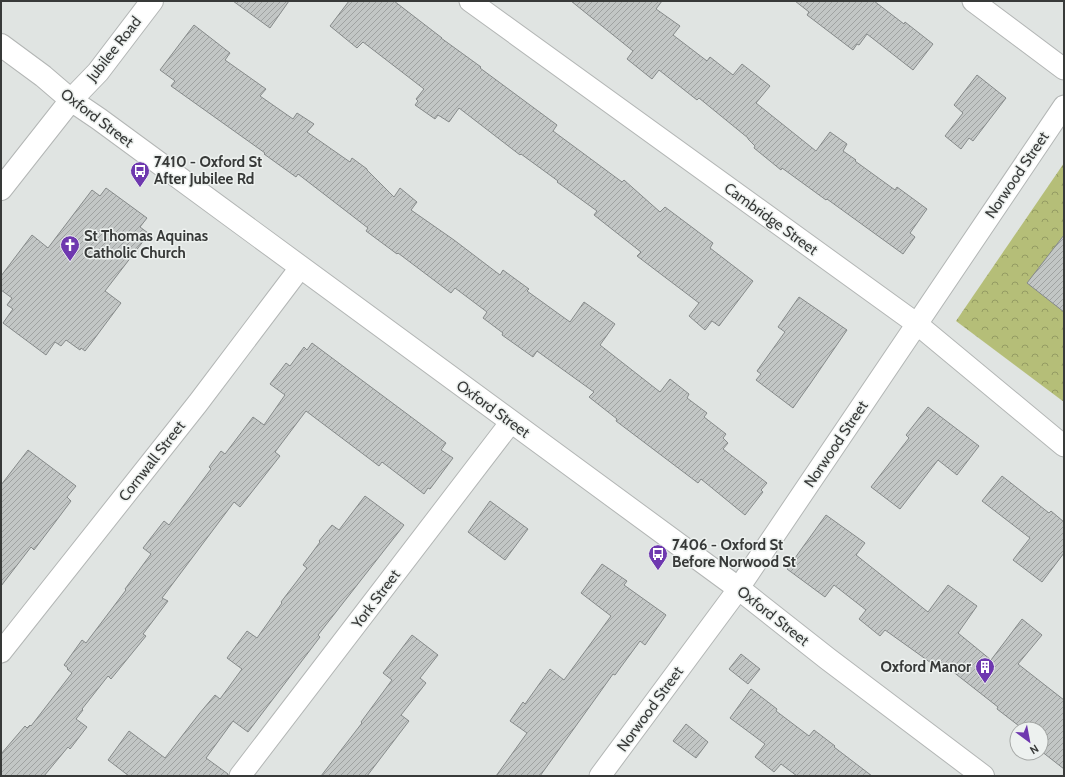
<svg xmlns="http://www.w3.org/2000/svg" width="1065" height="777" font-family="Cabin,sans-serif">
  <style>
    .park { fill: url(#park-crowns) }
    .building { fill: url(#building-hatch); stroke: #868a8a }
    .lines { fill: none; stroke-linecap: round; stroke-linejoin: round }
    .street-casing { stroke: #b3b6b5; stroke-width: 23 }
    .secondary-casing { stroke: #b3b6b5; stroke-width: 24 }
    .street { stroke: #fff; stroke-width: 21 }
    .secondary { stroke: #fff; stroke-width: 22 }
    .labels { text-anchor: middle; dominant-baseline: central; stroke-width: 3; stroke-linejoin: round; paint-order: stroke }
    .street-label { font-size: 15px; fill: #383a39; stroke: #edf1ef }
    .poi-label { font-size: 15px; font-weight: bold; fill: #383a39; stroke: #edf1ef; text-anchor: start }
  </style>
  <defs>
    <pattern id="park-crowns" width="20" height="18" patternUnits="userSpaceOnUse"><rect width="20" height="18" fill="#b5be78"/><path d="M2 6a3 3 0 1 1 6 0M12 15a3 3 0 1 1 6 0" fill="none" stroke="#949b63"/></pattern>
    <pattern id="building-hatch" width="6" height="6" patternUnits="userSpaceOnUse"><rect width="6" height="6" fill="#c2c6c5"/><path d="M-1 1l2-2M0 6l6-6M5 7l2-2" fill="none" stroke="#9fa2a1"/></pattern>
  </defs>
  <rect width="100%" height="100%" fill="#e0e4e2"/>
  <path class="park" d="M 1064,163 L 1064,402 L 956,321 Z"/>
  <path class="building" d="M 233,1 L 289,1 L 270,28 Z
    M 349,1 L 394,1 L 442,38 L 441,38 L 481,67 L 480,68 L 557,125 L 553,131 L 622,182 L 624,180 L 660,212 L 665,207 L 713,243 L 710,248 L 753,281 L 719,326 L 712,321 L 705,330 L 689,316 L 699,303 L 637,256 L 641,252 L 594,215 L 597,211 L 557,182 L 558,181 L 521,154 L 520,155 L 459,108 L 449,122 L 438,115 L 435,119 L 415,105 L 418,101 L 416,99 L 424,89 L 363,42 L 357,48 L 330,26 Z
    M 571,1 L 662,1 L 656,9 L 680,26 L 673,35 L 707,61 L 710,57 L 733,75 L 742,64 L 770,86 L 756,103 L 816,151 L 830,132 L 847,144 L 843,151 L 856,160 L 855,161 L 895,190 L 897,187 L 927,209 L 910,233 L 915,237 L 903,254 L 827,199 L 826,200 L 782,168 L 781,170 L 754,148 L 755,146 L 748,139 L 748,138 L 699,98 L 697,100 L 659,70 L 652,79 L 627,59 L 633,51 Z
    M 795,1 L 874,1 L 904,24 L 905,22 L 933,44 L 913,70 L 867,34 L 859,45 L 857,44 L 853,50 L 807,15 L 809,12 Z
    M 194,25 L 230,53 L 225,60 L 266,89 L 260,96 L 293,119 L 297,113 L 314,124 L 307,132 L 350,162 L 352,158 L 367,169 L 367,170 L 394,197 L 400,188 L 417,202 L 411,210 L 454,240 L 500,275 L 503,270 L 529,289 L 527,291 L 570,322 L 584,302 L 615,324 L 600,345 L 660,392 L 670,379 L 689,394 L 687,398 L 707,413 L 704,417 L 726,434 L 723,438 L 728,443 L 723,449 L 767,483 L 761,490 L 763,492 L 745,515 L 701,479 L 698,483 L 616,421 L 617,419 L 589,397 L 594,392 L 537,351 L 533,357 L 502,335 L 503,333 L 483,318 L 487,312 L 455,288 L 451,293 L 398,253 L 397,254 L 366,231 L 368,228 L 298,174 L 296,177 L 264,154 L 265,153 L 171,86 L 175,81 L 160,70 Z
    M 977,75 L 1006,98 L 973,141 L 969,138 L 961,149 L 945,136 L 963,113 L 954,105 Z
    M 106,188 L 147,218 L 140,227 L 148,233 L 148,235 L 105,291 L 121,303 L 92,342 L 85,351 L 81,348 L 80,350 L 66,340 L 61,346 L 55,342 L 46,355 L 3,323 L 13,309 L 7,305 L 12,298 L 1,290 L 1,276 L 32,235 L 48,248 L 92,190 L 100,196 Z
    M 1064,235 L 1064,312 L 1027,283 Z
    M 799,297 L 847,330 L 810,384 L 793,408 L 756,380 L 761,374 L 757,371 L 785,332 L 778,327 Z
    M 312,343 L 446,443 L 441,450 L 453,458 L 430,489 L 428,488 L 424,494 L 382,462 L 379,466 L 306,411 L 275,452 L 280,456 L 240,507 L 234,502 L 162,598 L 168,601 L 143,634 L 146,636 L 111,679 L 108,676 L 82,709 L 83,710 L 76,719 L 87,727 L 70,749 L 68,747 L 44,776 L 1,776 L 1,754 L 25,726 L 27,728 L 30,725 L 31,726 L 72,673 L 67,669 L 68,668 L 64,665 L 82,640 L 86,643 L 126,590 L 125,589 L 151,554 L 143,548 L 164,521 L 169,525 L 211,469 L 209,467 L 221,451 L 225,454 L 253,417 L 264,425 L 285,395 L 270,384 L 286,363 L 290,366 L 304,347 L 307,350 Z
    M 928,407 L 979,446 L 957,475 L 938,460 L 900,509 L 871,487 L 909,438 L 906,435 Z
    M 28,450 L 76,486 L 67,497 L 71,501 L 53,525 L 34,550 L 31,547 L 1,586 L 1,485 Z
    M 1002,476 L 1049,513 L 1051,511 L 1064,522 L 1064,553 L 1042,582 L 1013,560 L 1030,538 L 982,501 Z
    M 365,496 L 404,525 L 318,635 L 320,637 L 248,732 L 233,721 L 206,758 L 228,774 L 228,776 L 129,776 L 108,760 L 129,731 L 165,758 L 199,714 L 215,695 L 220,699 L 242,669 L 227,658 L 247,631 L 257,638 L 282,603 L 281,602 L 307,568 L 303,565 L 320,542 L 319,541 L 332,525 L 339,530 Z
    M 490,501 L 528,529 L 505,560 L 468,532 Z
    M 826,515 L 865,543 L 856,555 L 928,612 L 948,585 L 977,606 L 958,633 L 991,660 L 1022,619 L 1042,635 L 1018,664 L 1064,700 L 1064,769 L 1041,751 L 1041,729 L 1023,729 L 997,709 L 998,707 L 938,660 L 934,665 L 885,630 L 880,636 L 859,619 L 866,610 L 834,585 L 825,597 L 787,569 Z
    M 602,564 L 627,581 L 624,585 L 666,615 L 645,645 L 640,641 L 615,675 L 613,674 L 540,776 L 496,776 L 527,733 L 510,721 L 523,702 L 525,704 L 550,669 L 564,680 L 611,616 L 581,593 Z
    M 412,635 L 438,655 L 420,678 L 426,683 L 401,715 L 409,721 L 367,776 L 321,776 L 362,723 L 361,722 L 392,680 L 383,673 Z
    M 741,654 L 760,669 L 748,684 L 729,669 Z
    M 751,689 L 777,709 L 776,711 L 809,736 L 814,730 L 835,746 L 834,747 L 872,776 L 797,776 L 781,764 L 774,772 L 755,757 L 765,744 L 730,718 Z
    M 686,724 L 708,742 L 696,758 L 673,741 Z"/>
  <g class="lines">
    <g class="street-casing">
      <path id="street" d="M 470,1 L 917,324 L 1064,446
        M 973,1 L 1064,69
        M 1,652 L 198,403 L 300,268
        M 240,776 L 511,422
        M 600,776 L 734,595 L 1064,106"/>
    </g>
    <g class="secondary-casing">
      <path id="secondary" d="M 1,45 L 43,76 L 71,100 L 99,119 L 738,588 L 828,659 L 983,776
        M 1,189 L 71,100 L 98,72 L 152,1"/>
    </g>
    <use href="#street" class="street"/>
    <use href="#secondary" class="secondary"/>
  </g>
  <defs>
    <g id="bus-pin" transform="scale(1)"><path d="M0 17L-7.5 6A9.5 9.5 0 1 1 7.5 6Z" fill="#6e38af" stroke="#edf1ef"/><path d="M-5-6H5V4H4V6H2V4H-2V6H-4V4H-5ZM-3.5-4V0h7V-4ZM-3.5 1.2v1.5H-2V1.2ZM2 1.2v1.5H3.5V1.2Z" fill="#fff"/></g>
    <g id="church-pin" transform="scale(1)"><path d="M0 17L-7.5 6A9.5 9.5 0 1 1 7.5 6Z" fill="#6e38af" stroke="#edf1ef"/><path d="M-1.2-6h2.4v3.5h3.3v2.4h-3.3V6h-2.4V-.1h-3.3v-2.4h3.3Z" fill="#fff"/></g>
    <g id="building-pin" transform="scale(1)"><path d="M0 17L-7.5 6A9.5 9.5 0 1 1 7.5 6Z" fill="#6e38af" stroke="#edf1ef"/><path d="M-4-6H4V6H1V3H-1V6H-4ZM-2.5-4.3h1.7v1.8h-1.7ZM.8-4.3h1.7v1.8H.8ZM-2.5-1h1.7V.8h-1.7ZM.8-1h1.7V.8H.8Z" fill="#fff"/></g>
  </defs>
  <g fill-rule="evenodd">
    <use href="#bus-pin" x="140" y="171"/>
    <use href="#church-pin" x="70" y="245"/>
    <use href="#bus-pin" x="658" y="554"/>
    <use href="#building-pin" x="985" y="667"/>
  </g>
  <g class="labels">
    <g class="street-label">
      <text transform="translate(114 49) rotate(-52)">Jubilee Road</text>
      <text transform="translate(97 118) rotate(37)">Oxford Street</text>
      <text transform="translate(1017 175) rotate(-56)">Norwood Street</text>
      <text transform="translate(771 219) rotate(36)">Cambridge Street</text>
      <text transform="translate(493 409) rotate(36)">Oxford Street</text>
      <text transform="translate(836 444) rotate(-56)">Norwood Street</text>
      <text transform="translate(152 461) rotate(-52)">Cornwall Street</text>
      <text transform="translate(376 599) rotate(-53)">York Street</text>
      <text transform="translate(773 616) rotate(38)">Oxford Street</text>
      <text transform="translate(650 709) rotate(-54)">Norwood Street</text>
    </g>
    <g class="poi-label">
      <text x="154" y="162">7410 - Oxford St<tspan x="154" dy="17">After Jubilee Rd</tspan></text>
      <text x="84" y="236">St Thomas Aquinas<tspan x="84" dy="17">Catholic Church</tspan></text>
      <text x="672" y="545">7406 - Oxford St<tspan x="672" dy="17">Before Norwood St</tspan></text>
      <text x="971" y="667" text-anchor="end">Oxford Manor</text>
    </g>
  </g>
  <rect width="1065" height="777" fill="none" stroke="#383a39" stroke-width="4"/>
  <g transform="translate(1029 741) rotate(148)"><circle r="19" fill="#edf1ef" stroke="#a5a8a6"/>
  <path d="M0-3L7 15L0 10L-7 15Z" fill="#6e38af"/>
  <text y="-6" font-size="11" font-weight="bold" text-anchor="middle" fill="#383a39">N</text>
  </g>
</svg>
